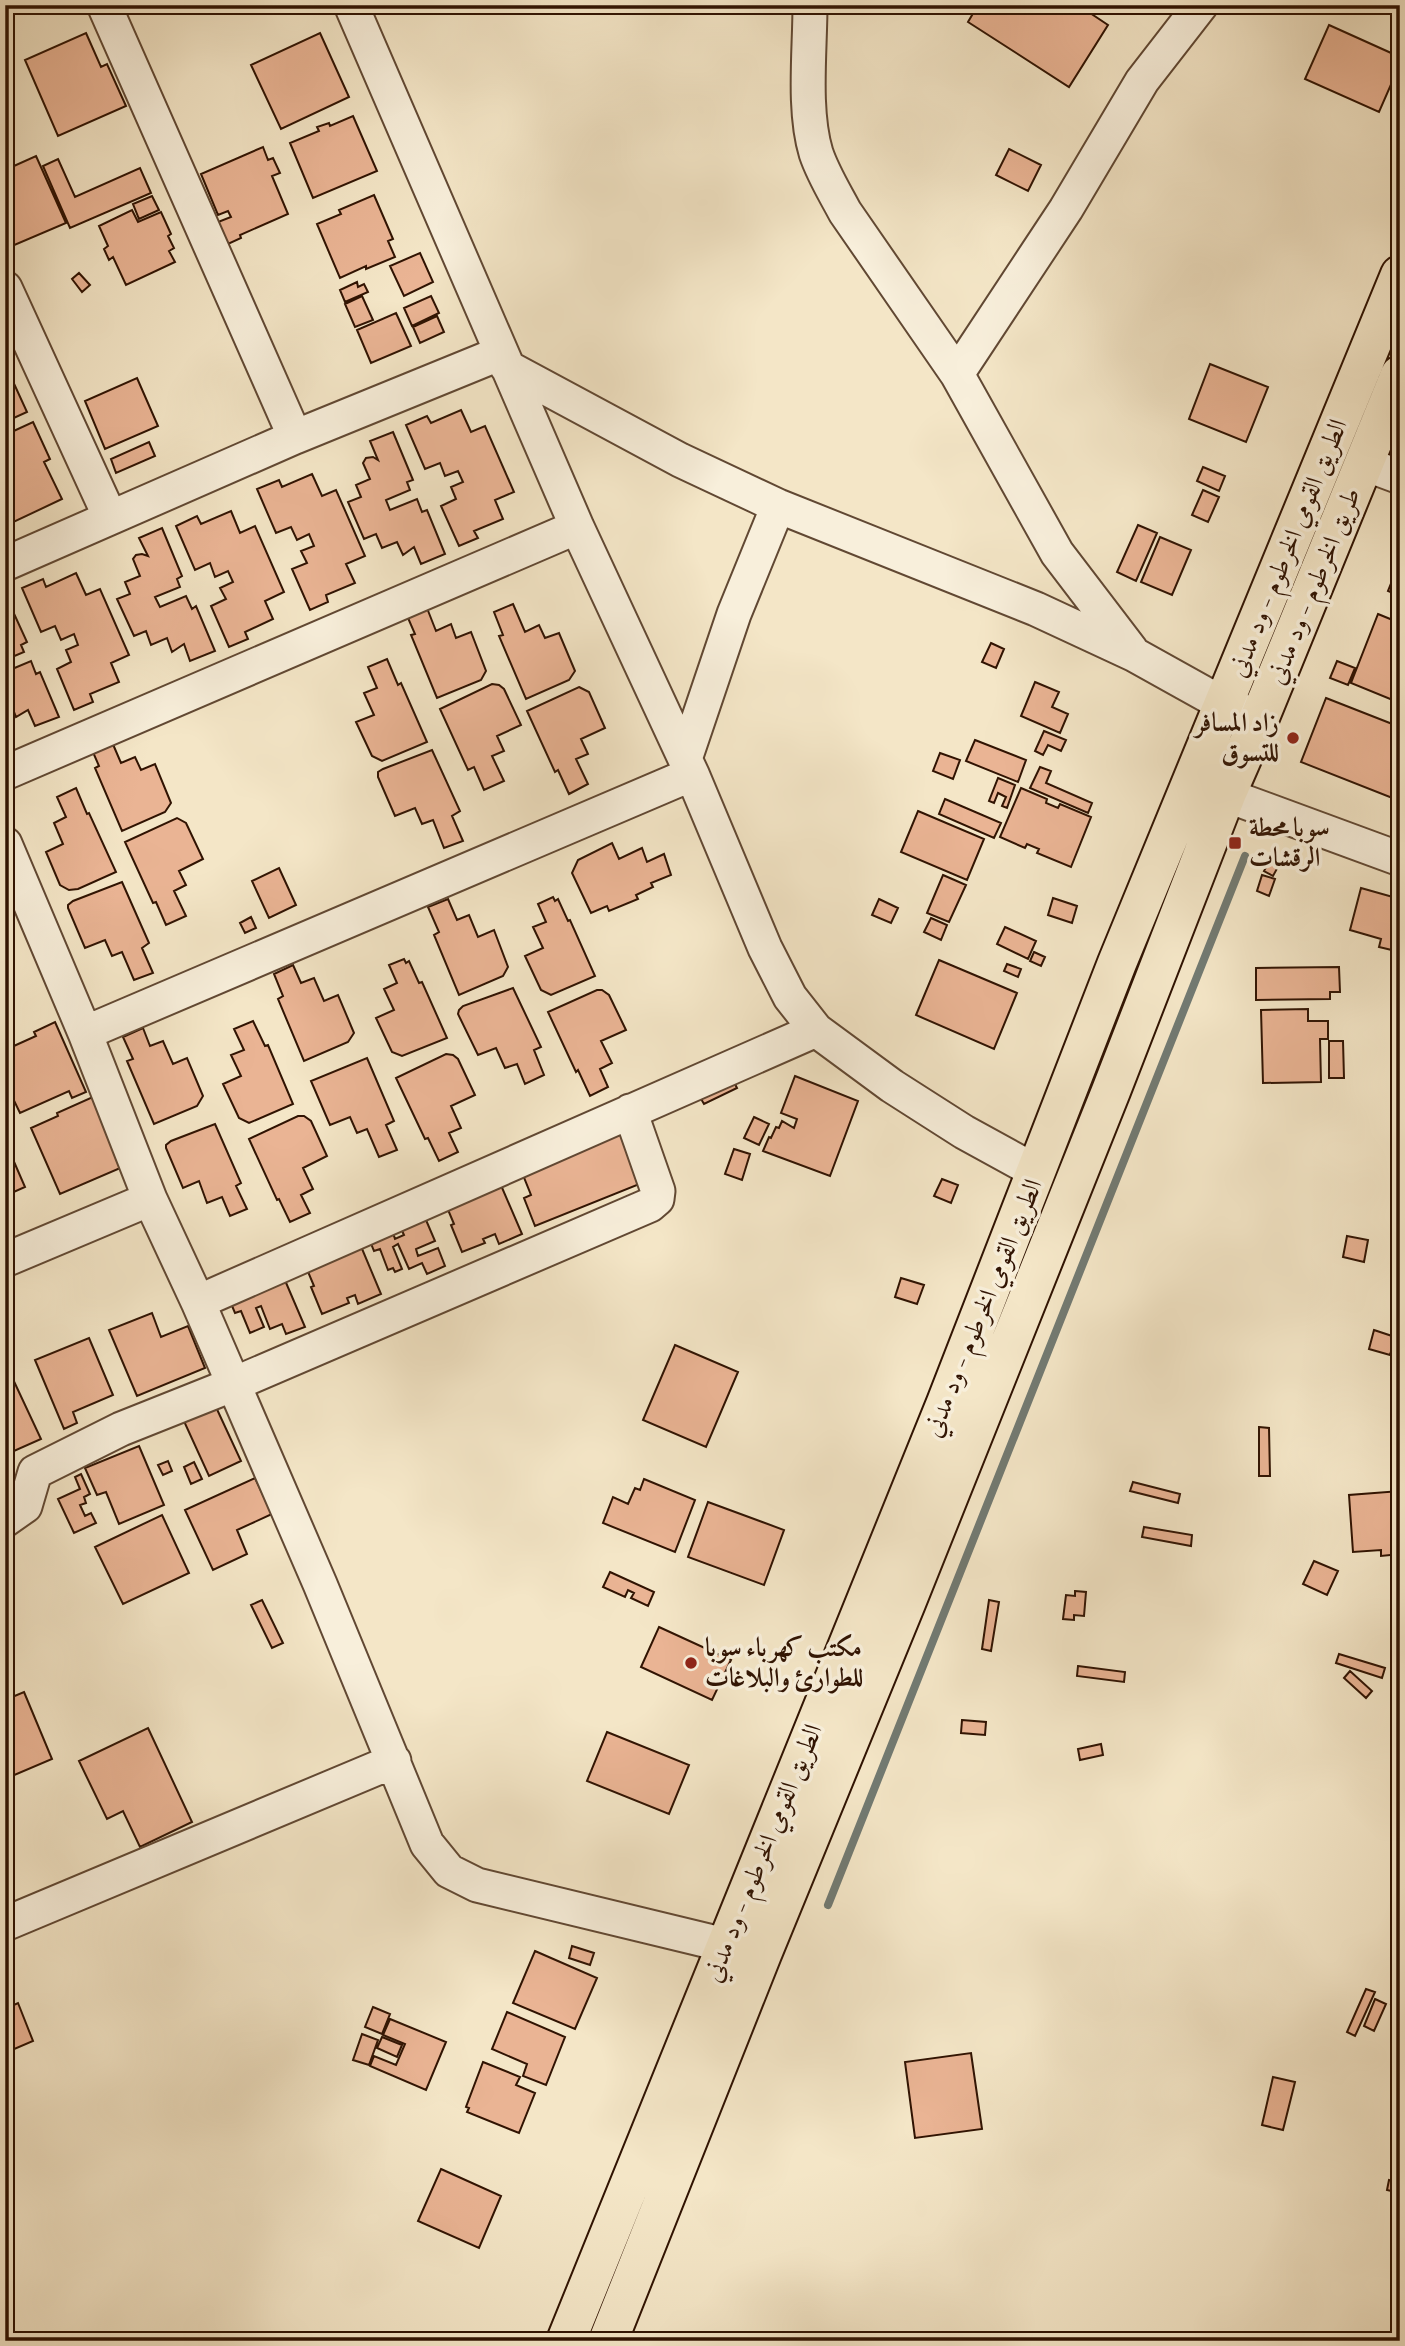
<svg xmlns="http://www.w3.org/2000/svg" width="1405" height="2346" font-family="'Libre Bodoni',Amiri,serif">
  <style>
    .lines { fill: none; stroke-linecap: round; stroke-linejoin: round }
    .stream { stroke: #727a72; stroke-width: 8 }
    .building { fill: #eab494; stroke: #301302; stroke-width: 2 }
    .minor-casing { stroke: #614833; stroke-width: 37 }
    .highway-casing { stroke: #301302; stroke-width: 42 }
    .minor { stroke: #f8efdb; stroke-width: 33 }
    .highway { stroke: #f4e6c7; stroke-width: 38 }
    .poi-dot { fill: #8f2418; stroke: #f8efdb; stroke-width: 2.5 }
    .labels { text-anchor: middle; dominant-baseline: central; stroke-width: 7; stroke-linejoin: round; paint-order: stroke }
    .street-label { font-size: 26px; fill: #301302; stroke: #f8efdb }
    .poi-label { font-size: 26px; font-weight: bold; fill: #301302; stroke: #f8efdb; text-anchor: start }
  </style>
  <rect width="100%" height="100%" fill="#f4e6c7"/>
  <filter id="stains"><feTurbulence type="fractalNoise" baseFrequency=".00286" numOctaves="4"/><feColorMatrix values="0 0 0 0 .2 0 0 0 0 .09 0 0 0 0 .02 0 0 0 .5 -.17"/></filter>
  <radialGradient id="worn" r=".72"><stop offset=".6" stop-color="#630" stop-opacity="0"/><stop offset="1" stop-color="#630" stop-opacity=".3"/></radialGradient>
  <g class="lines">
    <path class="stream" d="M 828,1905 L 1245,856"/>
  </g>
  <path class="building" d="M 978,5 L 1078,5 L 1108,25 L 1069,87 L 968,22 Z
    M 1329,25 L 1400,57 L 1400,64 L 1379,112 L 1305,79 Z
    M 86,33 L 101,67 L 107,64 L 126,106 L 58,136 L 25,60 Z
    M 320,33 L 349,97 L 281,129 L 251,65 Z
    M 353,116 L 377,171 L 313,198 L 290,143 L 319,131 L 317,127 L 329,123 L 330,126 Z
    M 263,147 L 268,160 L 273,158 L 280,173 L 272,176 L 288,214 L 240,235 L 241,238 L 228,244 L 218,222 L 231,217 L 228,211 L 218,215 L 201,174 Z
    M 1009,149 L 1041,165 L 1028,191 L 996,175 Z
    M 36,156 L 66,223 L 5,249 L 5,170 Z
    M 58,159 L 75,197 L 140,168 L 151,193 L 70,228 L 43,166 Z
    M 374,195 L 393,239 L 388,241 L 395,257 L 366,269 L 366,266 L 340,278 L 317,224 L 341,214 L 339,210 Z
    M 152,196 L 159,210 L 139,219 L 133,204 Z
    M 132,210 L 138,222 L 161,212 L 171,234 L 168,236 L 174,248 L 169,251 L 175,262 L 126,285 L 113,257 L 109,260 L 104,249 L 108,246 L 99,226 Z
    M 420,253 L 433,282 L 404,296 L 390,266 Z
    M 79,273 L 90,285 L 82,292 L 72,279 Z
    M 357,282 L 358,287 L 364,284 L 368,292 L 345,302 L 340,290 Z
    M 362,296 L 373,320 L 355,327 L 345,304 Z
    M 431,296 L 439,313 L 412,326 L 404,308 Z
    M 396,313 L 411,346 L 371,363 L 357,330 Z
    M 437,316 L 444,332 L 420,343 L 413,327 Z
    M 5,364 L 27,412 L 5,422 Z
    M 1210,364 L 1268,387 L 1246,442 L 1189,419 Z
    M 137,378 L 158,426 L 105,449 L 85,401 Z
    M 461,410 L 471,432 L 485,426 L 514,492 L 495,500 L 503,519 L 474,531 L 478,538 L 459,546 L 441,506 L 456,499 L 451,487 L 463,482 L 458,471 L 445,476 L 440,463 L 425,469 L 406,425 L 427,416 L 431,423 Z
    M 33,422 L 50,459 L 44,462 L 62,499 L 5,526 L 5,435 Z
    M 393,432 L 413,480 L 407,482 L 410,490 L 386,500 L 390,510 L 417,499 L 422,512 L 427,510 L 445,554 L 421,564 L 414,547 L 403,555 L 397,542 L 382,548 L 376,534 L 364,539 L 348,502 L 361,497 L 356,485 L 370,479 L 363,463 L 366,458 L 373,457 L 378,460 L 370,441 Z
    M 149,442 L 155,456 L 116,473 L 111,459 Z
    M 1203,467 L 1225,476 L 1219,491 L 1197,481 Z
    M 312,474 L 322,496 L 336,490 L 365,556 L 346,564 L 355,583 L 326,595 L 328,602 L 310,610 L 292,569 L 307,563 L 301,551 L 314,546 L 309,534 L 297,540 L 291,527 L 276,533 L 257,489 L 279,480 L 282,487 Z
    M 1203,490 L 1219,497 L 1208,522 L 1192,515 Z
    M 231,511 L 240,533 L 255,526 L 284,592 L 265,601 L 273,619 L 245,632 L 248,639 L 229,647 L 211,606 L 226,599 L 220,588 L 233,582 L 228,571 L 215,577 L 210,563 L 195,570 L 176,526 L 197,516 L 201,524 Z
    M 1138,525 L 1157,533 L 1136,581 L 1117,572 Z
    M 162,528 L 182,576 L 177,579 L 180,587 L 155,597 L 160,607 L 186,596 L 192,609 L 196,606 L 215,651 L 190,661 L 184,644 L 172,652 L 167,638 L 151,645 L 146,631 L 134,636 L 117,599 L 130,594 L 125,582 L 140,576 L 133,559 L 136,555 L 142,554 L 148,556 L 139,538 Z
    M 1160,537 L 1191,550 L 1172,595 L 1141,582 Z
    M 1400,561 L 1400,596 L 1388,591 Z
    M 76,573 L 86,595 L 100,589 L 129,655 L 111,663 L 119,682 L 90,694 L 93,702 L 74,710 L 57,669 L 71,662 L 66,650 L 78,645 L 74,634 L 61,640 L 55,626 L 41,632 L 22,588 L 43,579 L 46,587 Z
    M 5,594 L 27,642 L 21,645 L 24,652 L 5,660 Z
    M 425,603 L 436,631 L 451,624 L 456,638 L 471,632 L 486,671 L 481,680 L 437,698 L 411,635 L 415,634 L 405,611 Z
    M 513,604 L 525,632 L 539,625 L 545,638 L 559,633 L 575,671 L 569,680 L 526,699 L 499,636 L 503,635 L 494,612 Z
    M 1378,614 L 1400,623 L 1400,703 L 1351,683 Z
    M 991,643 L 1004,649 L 996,668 L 982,662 Z
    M 387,659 L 398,685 L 401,683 L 427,742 L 382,761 L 372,756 L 356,722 L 374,715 L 364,693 L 377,688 L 368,667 Z
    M 31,661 L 36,674 L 40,672 L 59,717 L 35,726 L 28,710 L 16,717 L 11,704 L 5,706 L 5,672 Z
    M 1337,661 L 1355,668 L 1348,685 L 1330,678 Z
    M 1035,682 L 1059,692 L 1052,707 L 1068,714 L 1060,733 L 1021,716 Z
    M 492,684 L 499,685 L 504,689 L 521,725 L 497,736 L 504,751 L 492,756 L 504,781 L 484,790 L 474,767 L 468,770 L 440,709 Z
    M 579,687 L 589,692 L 605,728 L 581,739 L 588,754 L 576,759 L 588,784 L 569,794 L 558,770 L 555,772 L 527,711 Z
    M 1326,698 L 1400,727 L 1400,801 L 1301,762 Z
    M 1044,731 L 1066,740 L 1061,751 L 1048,745 L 1043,755 L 1035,751 Z
    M 109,735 L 121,763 L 135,757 L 141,770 L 155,764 L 171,803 L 165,812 L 122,831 L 95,768 L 99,766 L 89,743 Z
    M 975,740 L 1026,760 L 1018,782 L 966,761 Z
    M 432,750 L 460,811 L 452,816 L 463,841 L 444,848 L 433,820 L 422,824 L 415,808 L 395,816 L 378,777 L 378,772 L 383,769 Z
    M 940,753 L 960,760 L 953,779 L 933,771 Z
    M 1040,767 L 1051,771 L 1046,783 L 1092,803 L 1088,813 L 1030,788 Z
    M 998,778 L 1015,785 L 1007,808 L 1002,806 L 1006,797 L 998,793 L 994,803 L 989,801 Z
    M 76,788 L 87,814 L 89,813 L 116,872 L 78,889 L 69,890 L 60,885 L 46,852 L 63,844 L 54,823 L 66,817 L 57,797 Z
    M 1021,788 L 1047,799 L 1046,803 L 1058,808 L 1060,804 L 1091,817 L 1071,867 L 1037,853 L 1039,849 L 1027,844 L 1025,848 L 1000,837 Z
    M 945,799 L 1001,823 L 994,838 L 939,814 Z
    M 918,811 L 984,839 L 967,880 L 901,852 Z
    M 177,818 L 186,823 L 203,859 L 179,871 L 186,885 L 174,891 L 186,916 L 166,925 L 156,902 L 153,903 L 125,842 Z
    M 612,843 L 619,859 L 642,848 L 647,862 L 664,854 L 671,875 L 651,883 L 653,887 L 636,895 L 638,899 L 609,911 L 607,906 L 591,913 L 572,873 L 578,860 Z
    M 1270,860 L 1279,865 L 1273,876 L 1264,871 Z
    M 279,868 L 296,905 L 269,918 L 252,881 Z
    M 943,875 L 966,885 L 949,922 L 927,913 Z
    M 1262,875 L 1275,879 L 1269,896 L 1257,891 Z
    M 122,882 L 149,943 L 142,948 L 153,973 L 134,980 L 122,952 L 112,956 L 105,940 L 85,948 L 68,908 L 68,905 L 73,901 Z
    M 1361,888 L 1400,899 L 1400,935 L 1396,951 L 1379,947 L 1381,939 L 1350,930 Z
    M 553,897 L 555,901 L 558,899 L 568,921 L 570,920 L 595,976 L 551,995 L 541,990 L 525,956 L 543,948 L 533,927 L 546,922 L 538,904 Z
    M 1053,898 L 1077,906 L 1072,923 L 1048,915 Z
    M 448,899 L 457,920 L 469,915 L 478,937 L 494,930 L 508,967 L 503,976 L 459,995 L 434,935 L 439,932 L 428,907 Z
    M 879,899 L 898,908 L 891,923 L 872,915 Z
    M 251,917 L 256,928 L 245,933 L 240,923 Z
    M 931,918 L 947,925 L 941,940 L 924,932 Z
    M 1005,927 L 1036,941 L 1028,959 L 997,944 Z
    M 1034,952 L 1045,957 L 1041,966 L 1030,961 Z
    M 404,959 L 406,963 L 409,961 L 419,983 L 422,982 L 447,1038 L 402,1056 L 392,1052 L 376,1018 L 394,1010 L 384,989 L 397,983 L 389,965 Z
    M 939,960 L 1017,993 L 994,1049 L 916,1015 Z
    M 1007,964 L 1021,969 L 1018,977 L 1004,971 Z
    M 293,965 L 301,983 L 314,978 L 324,1001 L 338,995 L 354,1033 L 348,1042 L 304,1061 L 278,999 L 283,996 L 274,974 Z
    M 1339,967 L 1340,992 L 1330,992 L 1330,999 L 1256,1000 L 1256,968 Z
    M 513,988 L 541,1047 L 534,1050 L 544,1075 L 525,1084 L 517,1064 L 505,1068 L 496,1048 L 478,1055 L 458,1014 L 459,1010 L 463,1006 Z
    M 597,990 L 602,990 L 609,995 L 626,1030 L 601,1041 L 612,1063 L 600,1069 L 608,1087 L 590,1096 L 578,1070 L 576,1072 L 548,1012 Z
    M 1308,1009 L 1308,1021 L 1328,1021 L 1328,1039 L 1320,1039 L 1321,1082 L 1263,1083 L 1261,1010 Z
    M 253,1021 L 265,1046 L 268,1045 L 293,1104 L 249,1123 L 239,1118 L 223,1084 L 241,1076 L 231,1055 L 244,1050 L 234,1029 Z
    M 55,1022 L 86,1092 L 72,1098 L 69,1091 L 20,1113 L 5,1082 L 5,1050 L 36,1036 L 34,1032 Z
    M 143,1028 L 150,1046 L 163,1041 L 173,1064 L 187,1058 L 203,1096 L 197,1106 L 154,1124 L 127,1061 L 133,1059 L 123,1037 Z
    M 1329,1041 L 1343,1041 L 1344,1078 L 1329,1078 Z
    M 446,1054 L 453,1055 L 458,1059 L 475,1095 L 451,1106 L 461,1128 L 449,1133 L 458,1152 L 439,1161 L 428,1138 L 425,1139 L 396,1078 Z
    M 367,1058 L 394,1121 L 386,1125 L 397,1150 L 379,1157 L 367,1129 L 357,1133 L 350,1117 L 330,1125 L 311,1081 Z
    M 731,1076 L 737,1088 L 704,1104 L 697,1092 Z
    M 795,1076 L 858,1101 L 830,1176 L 763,1151 L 769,1137 L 771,1138 L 776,1127 L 779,1128 L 782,1121 L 794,1128 L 797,1119 L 781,1113 Z
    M 95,1096 L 125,1166 L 60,1194 L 31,1128 L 58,1116 L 57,1113 Z
    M 298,1116 L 304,1116 L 311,1121 L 327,1156 L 303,1168 L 313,1189 L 301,1195 L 310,1213 L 290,1222 L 279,1199 L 277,1200 L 249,1139 Z
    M 754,1117 L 769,1124 L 759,1145 L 744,1138 Z
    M 215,1124 L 241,1183 L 236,1186 L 247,1209 L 230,1216 L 222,1197 L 207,1203 L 199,1181 L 183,1188 L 166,1148 L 166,1145 L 171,1141 Z
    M 620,1130 L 642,1183 L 535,1226 L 524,1198 L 531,1195 L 521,1170 Z
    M 5,1141 L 25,1187 L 7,1195 L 5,1192 Z
    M 734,1149 L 750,1154 L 742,1180 L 725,1174 Z
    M 942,1179 L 958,1185 L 951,1203 L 934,1196 Z
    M 500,1183 L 522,1234 L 499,1244 L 495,1234 L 483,1239 L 485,1243 L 462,1252 L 451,1225 L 454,1224 L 446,1205 Z
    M 423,1213 L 435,1241 L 416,1249 L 418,1256 L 438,1248 L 445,1266 L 427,1274 L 422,1263 L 409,1269 L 398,1244 L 393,1247 L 402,1269 L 395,1272 L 393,1268 L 388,1270 L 380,1249 L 374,1251 L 368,1236 L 391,1227 L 395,1239 L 404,1235 L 399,1224 Z
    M 1347,1236 L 1368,1240 L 1364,1262 L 1343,1257 Z
    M 360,1244 L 381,1294 L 358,1304 L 355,1295 L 347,1298 L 349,1303 L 322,1314 L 311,1287 L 314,1286 L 306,1267 Z
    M 281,1271 L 305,1327 L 286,1334 L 282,1324 L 270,1329 L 261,1306 L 256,1308 L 264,1327 L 250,1333 L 241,1311 L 235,1313 L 227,1294 Z
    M 901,1278 L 924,1285 L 917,1304 L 895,1297 Z
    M 152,1313 L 161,1337 L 188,1326 L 205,1368 L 137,1396 L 109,1330 Z
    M 1374,1330 L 1395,1337 L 1390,1355 L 1369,1349 Z
    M 89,1338 L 113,1395 L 73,1412 L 77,1423 L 64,1429 L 35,1360 Z
    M 675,1345 L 738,1372 L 706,1447 L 643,1420 Z
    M 1399,1364 L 1400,1364 L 1400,1410 L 1393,1409 Z
    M 11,1375 L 41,1439 L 5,1455 L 5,1378 Z
    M 215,1405 L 241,1461 L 209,1476 L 183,1419 Z
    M 1259,1427 L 1269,1428 L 1270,1476 L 1259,1476 Z
    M 139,1446 L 164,1505 L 119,1524 L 106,1492 L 97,1495 L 85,1468 Z
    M 168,1461 L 172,1471 L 163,1475 L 158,1465 Z
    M 194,1462 L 202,1479 L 191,1484 L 184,1467 Z
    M 81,1474 L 90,1494 L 84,1497 L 86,1503 L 80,1505 L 85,1516 L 91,1513 L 96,1523 L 74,1533 L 58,1499 L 80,1489 L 75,1477 Z
    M 255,1478 L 272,1514 L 237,1530 L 247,1554 L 213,1570 L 185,1510 Z
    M 644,1479 L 695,1500 L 675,1552 L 603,1523 L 613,1497 L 628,1504 L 635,1488 L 640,1490 Z
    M 1133,1482 L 1180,1494 L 1178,1503 L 1130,1491 Z
    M 1400,1491 L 1400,1554 L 1381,1556 L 1381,1550 L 1353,1552 L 1349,1495 Z
    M 708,1502 L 784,1530 L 764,1585 L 688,1557 Z
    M 162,1515 L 189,1573 L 123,1604 L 95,1547 Z
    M 1144,1527 L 1192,1535 L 1191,1546 L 1142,1537 Z
    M 1314,1561 L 1338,1571 L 1327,1595 L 1303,1584 Z
    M 610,1572 L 654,1592 L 648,1606 L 631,1598 L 634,1593 L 628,1590 L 625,1597 L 603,1587 Z
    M 1075,1591 L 1086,1592 L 1084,1616 L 1074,1615 L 1074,1620 L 1063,1619 L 1066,1595 L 1075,1596 Z
    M 262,1600 L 283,1643 L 272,1648 L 251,1605 Z
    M 989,1600 L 999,1602 L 991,1651 L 982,1649 Z
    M 659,1627 L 731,1660 L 712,1700 L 641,1667 Z
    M 1339,1654 L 1385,1668 L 1382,1678 L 1336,1663 Z
    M 1078,1666 L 1125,1672 L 1124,1682 L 1077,1676 Z
    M 1350,1671 L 1372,1691 L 1366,1698 L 1344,1678 Z
    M 24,1692 L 52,1759 L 5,1779 L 5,1700 Z
    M 962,1720 L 986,1722 L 985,1735 L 961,1733 Z
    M 148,1728 L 192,1822 L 140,1847 L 123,1811 L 107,1819 L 79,1761 Z
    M 607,1732 L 689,1765 L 669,1814 L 587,1781 Z
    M 1101,1744 L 1103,1755 L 1080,1760 L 1078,1749 Z
    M 572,1946 L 594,1953 L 590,1965 L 569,1958 Z
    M 535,1951 L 597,1978 L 575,2029 L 513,2003 Z
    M 1395,1988 L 1400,1989 L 1400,2007 L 1391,2004 Z
    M 1366,1989 L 1375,1992 L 1355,2036 L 1347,2032 Z
    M 1375,1999 L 1386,2004 L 1374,2031 L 1364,2026 Z
    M 18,2003 L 33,2041 L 5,2053 L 5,2009 Z
    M 373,2007 L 390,2014 L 382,2034 L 365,2027 Z
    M 507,2012 L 565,2037 L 546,2085 L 523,2076 L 527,2064 L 492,2049 Z
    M 390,2019 L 446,2042 L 426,2090 L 370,2066 L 374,2056 L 396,2065 L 405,2044 L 383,2035 Z
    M 362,2034 L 378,2040 L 369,2065 L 353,2060 Z
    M 382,2037 L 402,2045 L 397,2057 L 377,2048 Z
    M 971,2053 L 982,2129 L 915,2138 L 905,2062 Z
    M 483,2062 L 520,2077 L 516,2085 L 535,2093 L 519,2133 L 467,2112 L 469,2108 L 466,2107 Z
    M 1273,2077 L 1295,2082 L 1283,2130 L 1262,2125 Z
    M 441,2169 L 501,2196 L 479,2248 L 418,2221 Z
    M 1389,2180 L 1400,2182 L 1400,2193 L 1387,2190 Z"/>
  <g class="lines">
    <g class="minor-casing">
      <path id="minor" d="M 104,5 L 295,437
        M 351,5 L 577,527 L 692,774 L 765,948 L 790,997 L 816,1030 L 892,1086 L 964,1132 L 1037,1172
        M 810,5 C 810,51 803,110 816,153 C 823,174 835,193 845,212 L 957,374 L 1057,553 L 1131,650
        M 5,288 L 110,517
        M 507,367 L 680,460 L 778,506 L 1036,609 L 1135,655 L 1223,704 L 1246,712
        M 957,374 L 1066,209 L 1142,81 L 1201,5
        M 1365,464 L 1400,477
        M 5,564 L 295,437 L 501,353
        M 685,759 L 734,614 L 778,506
        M 5,773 L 577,527
        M 1203,784 L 1226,795 L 1400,859
        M 5,844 L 85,1033 L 150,1199 L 198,1302 L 320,1584 L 427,1844 L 449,1871 L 477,1885 L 725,1945
        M 85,1033 L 692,774
        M 5,1260 L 150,1199
        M 198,1302 L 816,1030
        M 5,1520 L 25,1506 L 35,1472 L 121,1429 L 234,1384 L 650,1205 L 657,1199 L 658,1191 L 630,1111
        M 5,1924 L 394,1761"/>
    </g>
    <g class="highway-casing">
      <path id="highway" d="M 566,2341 L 946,1403 L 1117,963 L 1400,275
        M 608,2341 L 762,1954 L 906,1603 L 1111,1091 L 1226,795 L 1260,717 L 1400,375"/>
    </g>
    <use href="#minor" class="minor"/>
    <use href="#highway" class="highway"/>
  </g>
  <g class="poi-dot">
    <circle cx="1293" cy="738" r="7"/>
    <rect x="1228" y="836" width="14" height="14" rx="3.5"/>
    <circle cx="691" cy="1663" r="7"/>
  </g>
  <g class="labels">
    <g class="street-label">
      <text transform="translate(1288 548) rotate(-68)">الطريق القومي الخرطوم - ود مدني</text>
      <text transform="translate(1314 586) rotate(-68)">طريق الخرطوم - ود مدني</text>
      <text transform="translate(983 1308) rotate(-68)">الطريق القومي الخرطوم - ود مدني</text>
      <text transform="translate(763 1853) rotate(-68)">الطريق القومي الخرطوم - ود مدني</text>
    </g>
    <g class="poi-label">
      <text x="1279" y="723" text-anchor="end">زاد المسافر<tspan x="1279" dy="30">للتسوق</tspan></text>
      <text x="1249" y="828">سوبا محطة<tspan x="1249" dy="30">الرقشات</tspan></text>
      <text x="705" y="1648">مكتب كهرباء سوبا<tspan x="705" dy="30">للطوارئ والبلاغات</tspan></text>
    </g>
  </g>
  <rect width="1405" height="2346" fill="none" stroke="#f4e6c7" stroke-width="28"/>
  <rect x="7" y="7" width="1391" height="2332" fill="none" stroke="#301302" stroke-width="3.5"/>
  <rect x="14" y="14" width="1377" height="2318" fill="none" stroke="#301302" stroke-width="2"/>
  <rect width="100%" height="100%" filter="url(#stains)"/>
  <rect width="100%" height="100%" fill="url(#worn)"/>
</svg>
